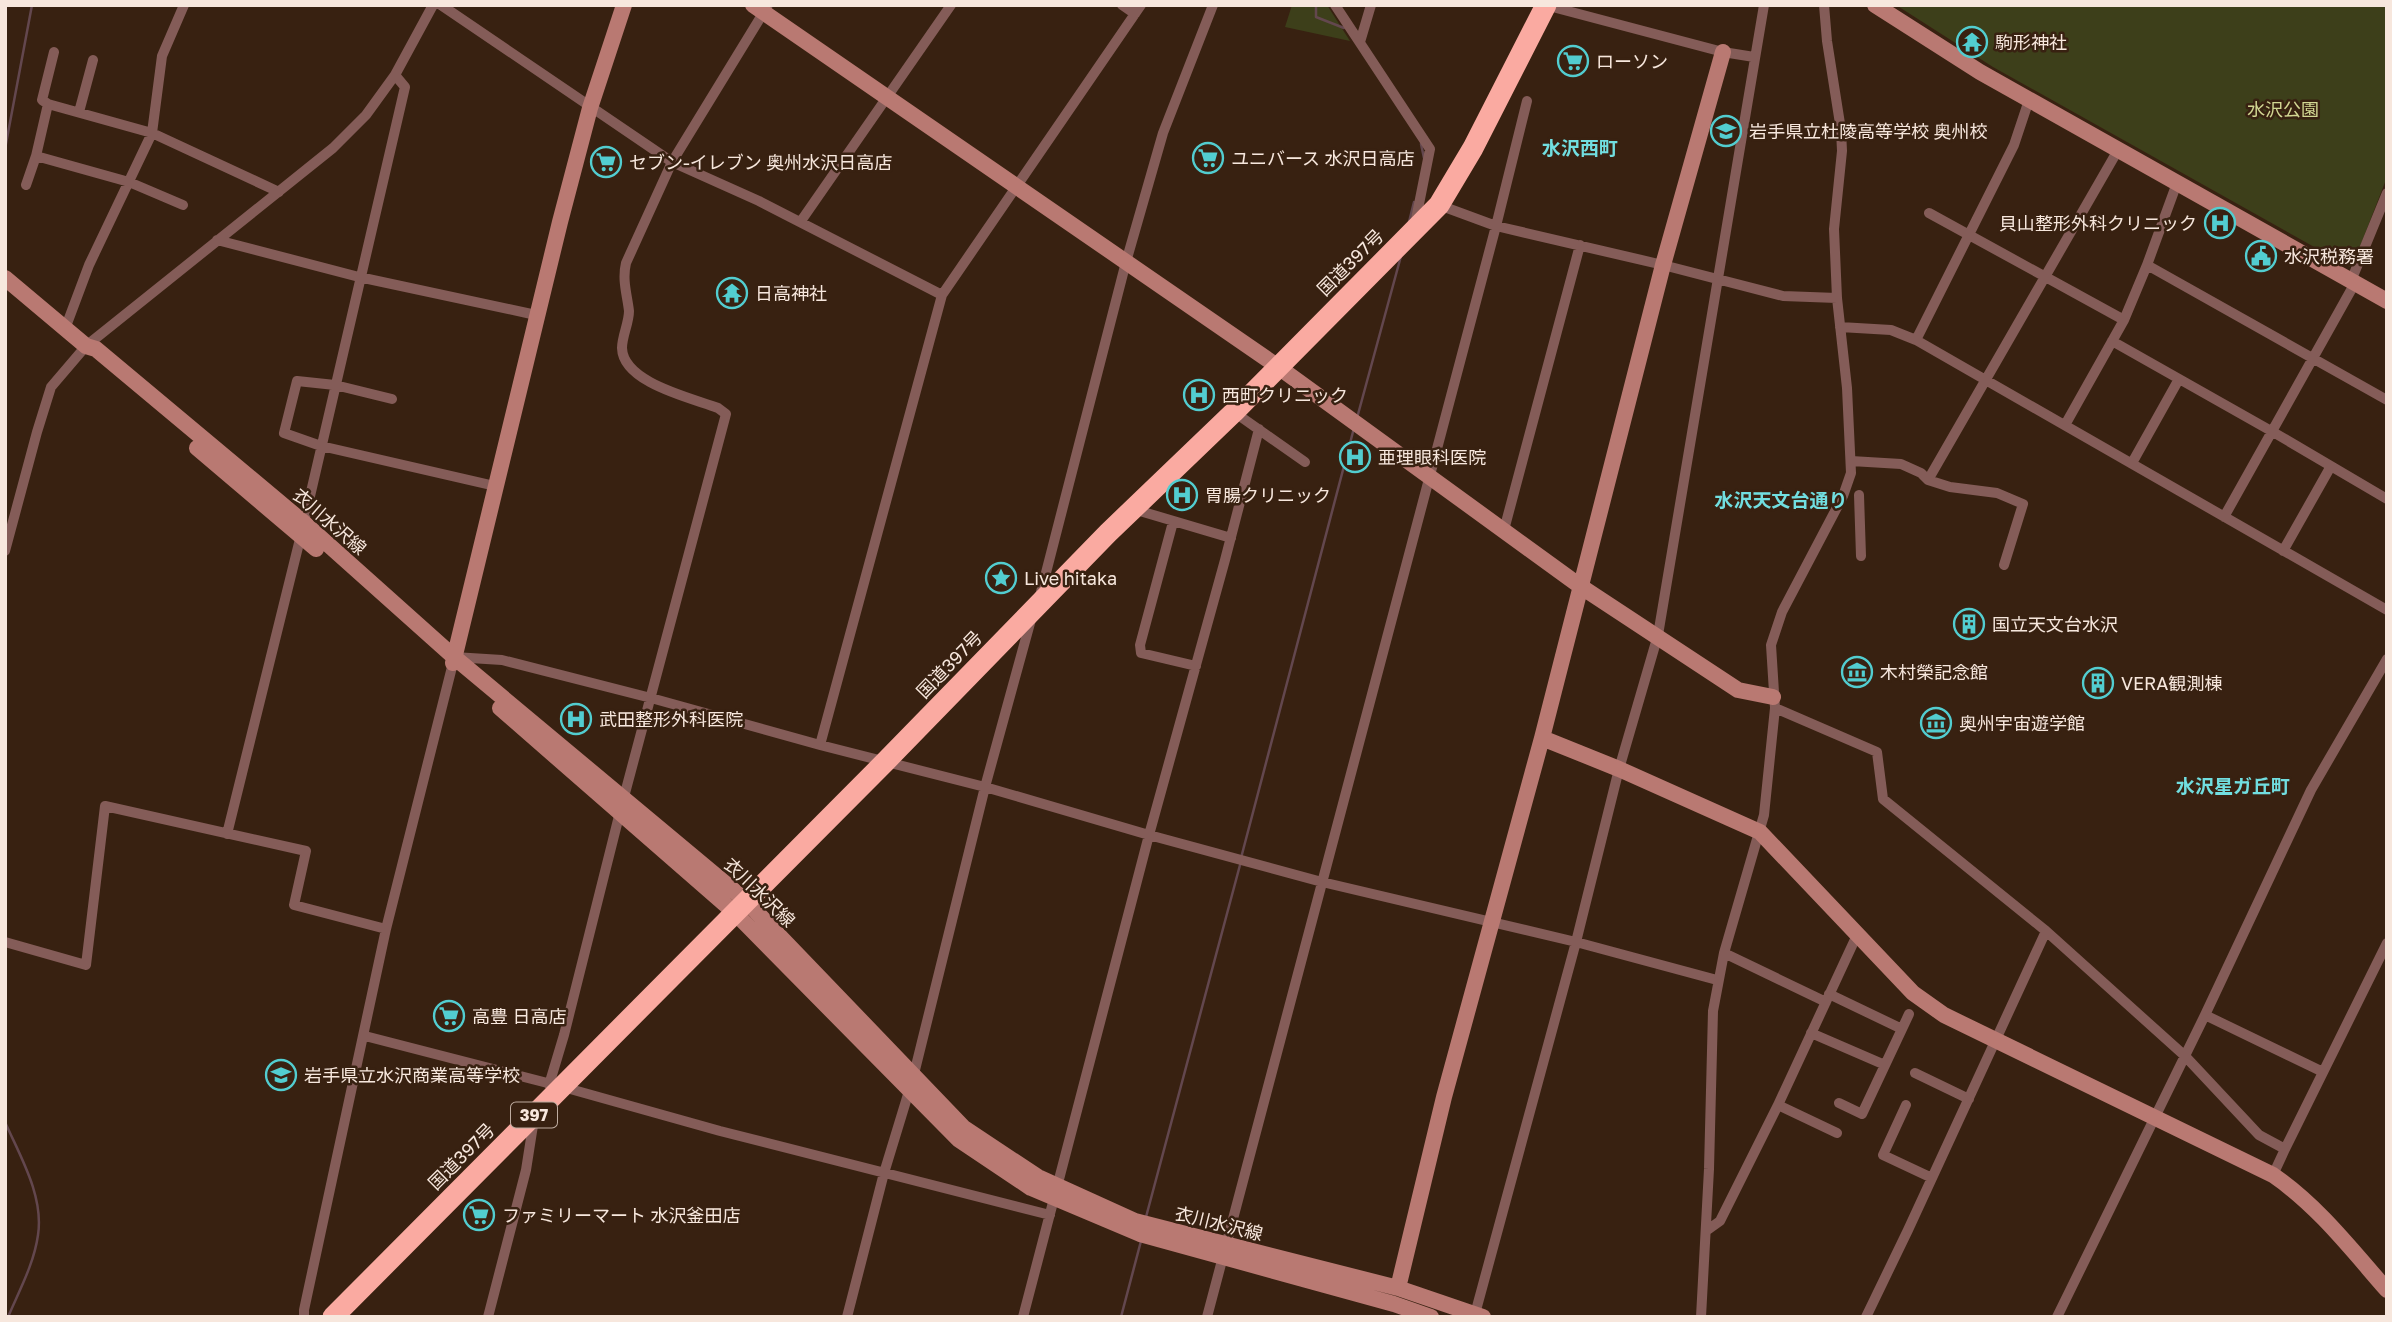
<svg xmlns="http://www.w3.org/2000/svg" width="2392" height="1322" font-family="'Golos Text','Noto Sans JP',sans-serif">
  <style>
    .green { fill: #3d3f1a }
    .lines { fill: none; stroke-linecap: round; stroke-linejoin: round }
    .stream { stroke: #63474e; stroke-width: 2.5 }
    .street { stroke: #845c58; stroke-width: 10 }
    .secondary { stroke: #b97972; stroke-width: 16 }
    .highway { stroke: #faaaa1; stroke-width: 21 }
    .labels { text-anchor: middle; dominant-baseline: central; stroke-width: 5; stroke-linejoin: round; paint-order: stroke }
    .shield { fill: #382111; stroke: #beaca0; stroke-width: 2 }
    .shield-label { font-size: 16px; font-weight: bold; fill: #f7e7dd }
    .poi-label { font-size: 18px; fill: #f7e7dd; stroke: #382111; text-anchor: start }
    .park-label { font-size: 18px; fill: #d2d793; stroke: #382111 }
    .street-label { font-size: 18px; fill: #f7e7dd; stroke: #382111 }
    .neighbourhood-label { font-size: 19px; font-weight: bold; fill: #71dee0; stroke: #382111 }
  </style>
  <rect width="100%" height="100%" fill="#382111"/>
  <path class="green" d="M 1292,5 L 1327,5 L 1350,41 L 1285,27 Z
    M 1896,5 L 2387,5 L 2387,177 L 2354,262 L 2350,267 L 1993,67 Z"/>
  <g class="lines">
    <path class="stream" d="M 1316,5 L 1316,17 L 1344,28
      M 1421,144 L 1424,158
      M 5,149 L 32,5
      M 1409,222 L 1414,202
      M 1357,418 L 1401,256
      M 1241,858 L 1354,428
      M 5,1122 C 20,1156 44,1196 38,1235 C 34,1264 19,1291 8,1317
      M 1146,1217 L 1240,865
      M 1121,1317 L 1141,1241"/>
    <path class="street" d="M 184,5 L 162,56 L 152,133 L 279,192
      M 441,5 L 672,162 L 759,201 L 942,295
      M 1122,5 L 1135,14
      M 1335,5 L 1430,149 L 1415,224
      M 1545,5 L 1723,52 L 1754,57
      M 1360,42 L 1371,5
      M 1527,101 L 1496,226 L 1663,265 L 1783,296 L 1837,298
      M 48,104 L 42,100 L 54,52
      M 79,112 L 93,60
      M 36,156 L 48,104 L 152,133 L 89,265 L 65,329
      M 26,185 L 36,156 L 129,182 L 183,205
      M 1929,213 L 2124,320
      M 801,221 L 951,5
      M 217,240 L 359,277 L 536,315
      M 2147,265 L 2387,400
      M 2351,281 L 2387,193
      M 1840,327 L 1891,330 L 1916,340 L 2387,610
      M 1916,340 L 2014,145 L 2029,100
      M 2112,341 L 2273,432 L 2387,499
      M 392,399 L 335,385 L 297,381 L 284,433 L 321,446 L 495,486
      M 1234,412 L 1305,462
      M 2065,425 L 2124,320 L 2147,265 L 2177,183
      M 1851,461 L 1901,464 L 1921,473 L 1928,480 L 1950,487 L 1997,493 L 2023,504 L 2004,565
      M 2132,463 L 2179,379
      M 1928,480 L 2118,150
      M 1859,495 L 1861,556
      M 1133,509 L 1231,538
      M 2224,517 L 2355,283
      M 1173,522 L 1140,645 L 1141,653 L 1196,666
      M 1504,530 L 1580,245
      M 5,551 L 37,432 L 51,387 L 86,346 L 333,148 L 366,115 L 395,75 L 433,5
      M 2283,551 L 2331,466
      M 1040,596 L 1126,262 L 1163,133 L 1213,5
      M 454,657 L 502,660 L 651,698 L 820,745 L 985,787 L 1149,835 L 1322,882 L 1576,942 L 1717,980
      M 1775,708 L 1877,752 L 1883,799 L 2046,931 L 2185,1056 L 2259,1135 L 2285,1149 L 2387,943
      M 820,745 L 942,295 L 1141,5
      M 624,797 L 726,414 L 718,408 C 692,398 623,383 622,348 C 622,336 629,323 629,311 C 627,294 622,280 626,263 L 672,162 L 768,5
      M 227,834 L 301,535 L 405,87 L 395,75
      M 5,942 L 86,965 L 105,806 L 306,851 L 294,905 L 386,929
      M 1724,953 L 1826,1002
      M 1829,994 L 1902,1029
      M 2205,1015 L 2323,1072
      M 1811,1033 L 1885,1065
      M 365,1036 L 563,1087 L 720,1131 L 1050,1215
      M 1915,1073 L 1969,1099
      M 549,1085 L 564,1035 L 620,812
      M 1839,1103 L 1862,1114 L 1909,1014
      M 1778,1105 L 1837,1133
      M 1906,1105 L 1883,1155 L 1932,1178
      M 2273,1175 L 2285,1149
      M 1706,1231 L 1720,1221 L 1778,1105 L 1857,935
      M 1475,1314 L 1576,942 L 1619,769 L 1658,635 L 1764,5
      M 304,1317 L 304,1310 L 386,929 L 452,667
      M 488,1317 L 526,1170 L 534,1119
      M 847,1317 L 884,1173 L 913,1078 L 985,787 L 1032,616
      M 1023,1317 L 1149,835 L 1225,560 L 1259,429
      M 1207,1317 L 1496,226 L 1439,205
      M 1701,1317 L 1709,1169 L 1713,1011 L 1724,953 L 1764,815 L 1775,708 L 1771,645 L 1782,612 L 1843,496 L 1851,473 L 1847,388 L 1837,298 L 1834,229 L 1842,151 L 1841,130 L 1827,41 L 1824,5
      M 1866,1317 L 1908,1230 L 2046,931
      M 2057,1317 L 2205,1015 L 2311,790 L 2387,659"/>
    <path class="secondary" d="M 753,5 L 1277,366 L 1580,586 L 1738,690 L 1773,697
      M 1875,5 L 1980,72 L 2387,301
      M 5,278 L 86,346 L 96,349 L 303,522 L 454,657 L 745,900 L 964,1128 L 1038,1177 L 1135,1221 L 1398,1288 L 1483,1317
      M 197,448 L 316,549
      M 453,663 L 560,222 L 590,108 L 624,5
      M 500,708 L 735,913 L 958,1139 L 1031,1188 L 1140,1234 L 1394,1304 L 1431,1317
      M 1542,738 L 1619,769 L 1760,832 L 1913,993 L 1944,1015 L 2273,1175 C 2318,1206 2351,1249 2387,1290
      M 1398,1288 L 1444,1097 L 1542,738 L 1663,265 L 1723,52"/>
    <path class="highway" d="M 333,1317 L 886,761 L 1108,533 L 1234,412 L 1439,205 L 1473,148 L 1546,5"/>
  </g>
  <defs>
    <g id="temple-ring" transform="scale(1.575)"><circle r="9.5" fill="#382111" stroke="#52cdd0" stroke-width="1.5"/><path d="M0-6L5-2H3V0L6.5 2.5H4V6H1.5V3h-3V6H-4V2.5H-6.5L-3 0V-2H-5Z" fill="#52cdd0"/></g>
    <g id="supermarket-ring" transform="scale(1.575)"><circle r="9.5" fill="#382111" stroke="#52cdd0" stroke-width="1.5"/><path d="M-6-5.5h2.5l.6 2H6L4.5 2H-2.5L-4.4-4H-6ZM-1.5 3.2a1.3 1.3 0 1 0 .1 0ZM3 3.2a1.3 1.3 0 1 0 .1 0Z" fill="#52cdd0"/></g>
    <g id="school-ring" transform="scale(1.575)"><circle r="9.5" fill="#382111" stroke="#52cdd0" stroke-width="1.5"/><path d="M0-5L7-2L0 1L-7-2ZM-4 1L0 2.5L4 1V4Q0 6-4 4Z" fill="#52cdd0"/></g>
    <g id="hospital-ring" transform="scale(1.575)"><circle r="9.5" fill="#382111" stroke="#52cdd0" stroke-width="1.5"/><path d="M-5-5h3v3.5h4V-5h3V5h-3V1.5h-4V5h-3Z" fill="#52cdd0"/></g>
    <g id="civic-ring" transform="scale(1.575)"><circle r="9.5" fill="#382111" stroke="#52cdd0" stroke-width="1.5"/><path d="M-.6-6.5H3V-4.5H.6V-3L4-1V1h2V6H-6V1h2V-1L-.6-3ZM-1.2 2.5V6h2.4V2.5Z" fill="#52cdd0"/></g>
    <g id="sight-ring" transform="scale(1.575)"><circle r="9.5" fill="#382111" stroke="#52cdd0" stroke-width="1.5"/><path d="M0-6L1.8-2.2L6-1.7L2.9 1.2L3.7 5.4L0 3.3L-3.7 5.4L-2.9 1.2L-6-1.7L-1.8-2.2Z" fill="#52cdd0"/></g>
    <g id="building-ring" transform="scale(1.575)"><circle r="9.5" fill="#382111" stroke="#52cdd0" stroke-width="1.5"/><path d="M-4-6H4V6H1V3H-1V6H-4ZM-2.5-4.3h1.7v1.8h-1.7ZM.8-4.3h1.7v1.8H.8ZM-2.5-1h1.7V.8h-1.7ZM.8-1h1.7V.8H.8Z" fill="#52cdd0"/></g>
    <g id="museum-ring" transform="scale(1.575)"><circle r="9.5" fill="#382111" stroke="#52cdd0" stroke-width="1.5"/><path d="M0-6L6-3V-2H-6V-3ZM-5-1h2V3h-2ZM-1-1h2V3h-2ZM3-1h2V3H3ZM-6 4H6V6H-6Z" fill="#52cdd0"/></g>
  </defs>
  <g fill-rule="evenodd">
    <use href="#temple-ring" x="1972" y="42"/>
    <use href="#supermarket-ring" x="1573" y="61"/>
    <use href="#school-ring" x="1726" y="131"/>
    <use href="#supermarket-ring" x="1208" y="158"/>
    <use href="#supermarket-ring" x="606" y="162"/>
    <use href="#hospital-ring" x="2220" y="223"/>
    <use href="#civic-ring" x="2261" y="256"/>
    <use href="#temple-ring" x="732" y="293"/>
    <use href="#hospital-ring" x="1199" y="395"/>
    <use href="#hospital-ring" x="1355" y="457"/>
    <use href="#hospital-ring" x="1182" y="495"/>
    <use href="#sight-ring" x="1001" y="578"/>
    <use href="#building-ring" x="1969" y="624"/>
    <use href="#museum-ring" x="1857" y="672"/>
    <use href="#building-ring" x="2098" y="683"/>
    <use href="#hospital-ring" x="576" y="719"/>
    <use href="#museum-ring" x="1936" y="723"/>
    <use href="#supermarket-ring" x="449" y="1016"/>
    <use href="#school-ring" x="281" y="1075"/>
    <use href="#supermarket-ring" x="479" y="1215"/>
  </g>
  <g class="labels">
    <rect class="shield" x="511" y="1102.5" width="46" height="25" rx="5"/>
    <g class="shield-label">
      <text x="534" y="1115">397</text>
    </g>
    <g class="poi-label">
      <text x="1995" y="42">駒形神社</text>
      <text x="1596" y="61">ローソン</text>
      <text x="1749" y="131">岩手県立杜陵高等学校 奥州校</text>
      <text x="1231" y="158">ユニバース 水沢日高店</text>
      <text x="629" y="162">セブン-イレブン 奥州水沢日高店</text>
      <text x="2197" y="223" text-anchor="end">貝山整形外科クリニック</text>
      <text x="2284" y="256">水沢税務署</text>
      <text x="755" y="293">日高神社</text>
      <text x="1222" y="395">西町クリニック</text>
      <text x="1378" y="457">亜理眼科医院</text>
      <text x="1205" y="495">胃腸クリニック</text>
      <text x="1024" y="578">Live hitaka</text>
      <text x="1992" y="624">国立天文台水沢</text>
      <text x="1880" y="672">木村榮記念館</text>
      <text x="2121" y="683">VERA観測棟</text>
      <text x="599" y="719">武田整形外科医院</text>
      <text x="1959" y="723">奥州宇宙遊学館</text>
      <text x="472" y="1016">高豊 日高店</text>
      <text x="304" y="1075">岩手県立水沢商業高等学校</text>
      <text x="502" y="1215">ファミリーマート 水沢釜田店</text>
    </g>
    <g class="park-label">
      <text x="2283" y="109">水沢公園</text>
    </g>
    <g class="street-label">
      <text transform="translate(1350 262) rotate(-45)">国道397号</text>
      <text transform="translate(330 521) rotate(41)">衣川水沢線</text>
      <text transform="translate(949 664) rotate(-46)">国道397号</text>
      <text transform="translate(760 892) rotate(44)">衣川水沢線</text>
      <text transform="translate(461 1156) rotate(-45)">国道397号</text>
      <text transform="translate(1219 1223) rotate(14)">衣川水沢線</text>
    </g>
    <g class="neighbourhood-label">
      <text x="1580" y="147">水沢西町</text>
      <text x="1781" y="499">水沢天文台通り</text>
      <text x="2233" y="785">水沢星ガ丘町</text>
    </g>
  </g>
  <rect width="2392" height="1322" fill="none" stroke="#f7e7dd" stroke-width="14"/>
</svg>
